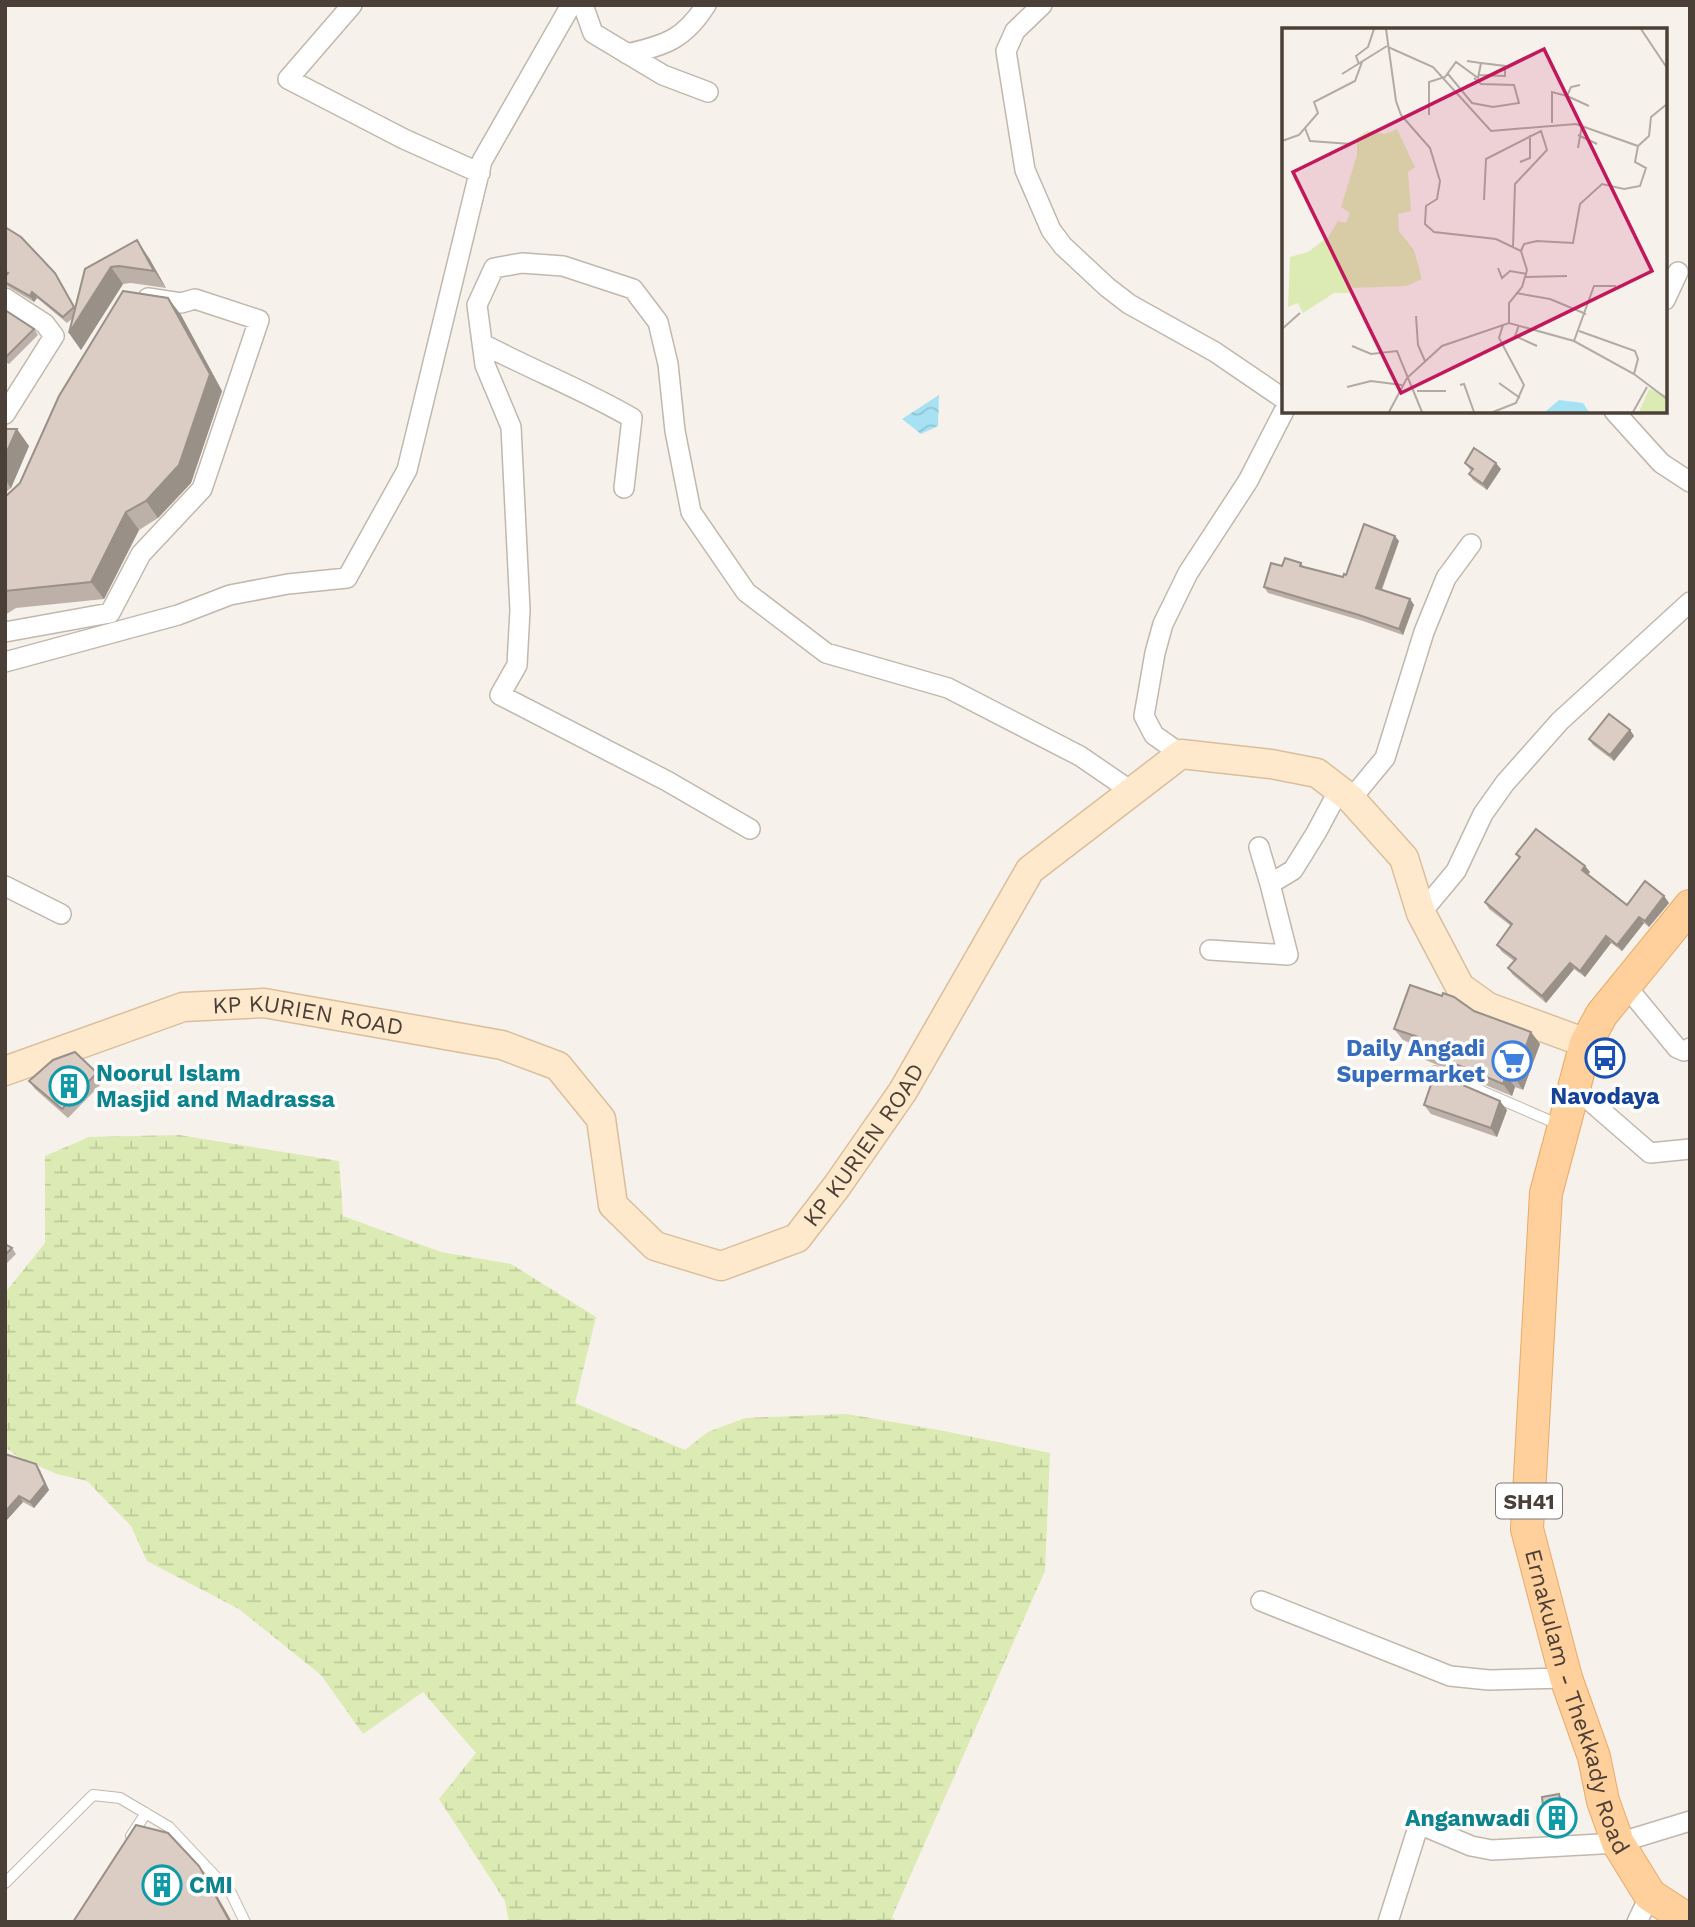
<svg xmlns="http://www.w3.org/2000/svg" width="1695" height="1927" font-family="'Work Sans',sans-serif">
  <style>
    .wetland { fill: url(#wetland-marsh) }
    .water { fill: url(#water-waves) }
    .lines { fill: none; stroke-linecap: round; stroke-linejoin: round }
    .lane-casing { stroke: #c2b7ad; stroke-width: 12 }
    .street-casing { stroke: #c2b7ad; stroke-width: 22 }
    .secondary-casing { stroke: #dabe9c; stroke-width: 31 }
    .primary-casing { stroke: #e9aa66; stroke-width: 34 }
    .lane { stroke: #fff; stroke-width: 10 }
    .street { stroke: #fff; stroke-width: 19 }
    .secondary { stroke: #ffe9cc; stroke-width: 28 }
    .primary { stroke: #ffd09b; stroke-width: 32 }
    .wall { fill: #bcb0a8 }
    .shaded-wall { fill: #999088 }
    .building { fill: #dbcdc3; stroke: #999088; stroke-width: 2 }
    .labels { text-anchor: middle; dominant-baseline: central; stroke-width: 7; stroke-linejoin: round; paint-order: stroke }
    .shield { fill: #fff; stroke: #817974; stroke-width: 2 }
    .shield-label { font-size: 21px; font-weight: bold; fill: #4b4038 }
    .street-label { font-size: 23px; fill: #4b4038; stroke: #fff }
    .shop-label { font-size: 23px; font-weight: bold; fill: #366cbe; stroke: #fff; text-anchor: end }
    .culture-label { font-size: 23px; font-weight: bold; fill: #0d838f; stroke: #fff; text-anchor: start }
    .transit-label { font-size: 23px; font-weight: bold; fill: #164399; stroke: #fff }
    .inset-road { fill: none; stroke: #b2aaa3; stroke-width: 2 }
    .view { fill: #c2185b; fill-opacity: 0.15; stroke: #c2185b; stroke-width: 3.5 }
    .inset-edge { fill: none; stroke: #4b4038; stroke-width: 3.5 }
  </style>
  <defs>
    <pattern id="wetland-marsh" width="20" height="14" patternUnits="userSpaceOnUse" patternTransform="scale(1.75)"><rect width="20" height="14" fill="#dcebb3"/><path d="M1 5h8M5 5V1M11 12h8M15 12V8" fill="none" stroke="#becb9b"/></pattern>
    <pattern id="water-waves" width="16" height="10" patternUnits="userSpaceOnUse" patternTransform="scale(1.75)"><rect width="16" height="10" fill="#a6e2f4"/><path d="M0 5q4-4 8 0t8 0" fill="none" stroke="#90c3d2"/></pattern>
  </defs>
  <rect width="100%" height="100%" fill="#f6f1eb"/>
  <path class="wetland" d="M 179,1135 L 339,1161 L 343,1216 L 441,1252 L 511,1264 L 596,1317 L 575,1403 L 685,1450 L 708,1432 L 745,1418 L 847,1414 L 939,1430 L 1050,1453 L 1045,1571 L 892,1917 L 898,1922 L 509,1922 L 505,1901 L 439,1799 L 476,1753 L 423,1692 L 363,1734 L 321,1675 L 239,1609 L 147,1561 L 131,1526 L 87,1481 L 57,1474 L 18,1457 L 5,1447 L 5,1293 L 45,1243 L 45,1156 L 89,1137 Z"/>
  <path class="water" d="M 939,395 L 938,426 L 921,434 L 902,419 Z"/>
  <g class="lines">
    <g class="lane-casing">
      <path id="lane" d="M 1435,1071 L 1560,1125
        M 131,1836 L 146,1813
        M 5,1883 L 93,1795 L 120,1798 L 169,1827 L 231,1893 L 245,1922"/>
    </g>
    <g class="street-casing">
      <path id="street" d="M 352,5 L 288,79 L 404,139 L 480,173
        M 583,5 L 593,33 L 663,75 L 708,92
        M 1042,5 L 1015,31 L 1006,51 L 1025,170 L 1051,230 L 1063,246 L 1107,287 L 1129,304 L 1215,352 L 1284,399
        M 627,54 C 665,45 684,40 706,5
        M 5,298 L 45,324 L 54,336 L 5,414
        M 1665,300 L 1678,272
        M 483,344 C 532,370 584,390 632,418 L 624,488
        M 1614,411 L 1661,463 L 1690,482
        M 5,632 L 110,613 L 141,554 L 202,489 L 259,320 L 195,299 L 181,303 L 148,298
        M 5,662 L 178,615 L 230,595 L 288,584 L 347,578 L 407,470 L 482,161 L 571,5
        M 1181,754 L 1154,735 L 1144,716 L 1155,653 L 1163,624 L 1188,573 L 1248,481 L 1284,411
        M 1351,799 L 1385,758 L 1424,632 L 1446,578 L 1471,544
        M 750,829 L 667,781 L 500,695 L 517,665 L 520,610 L 511,427 L 485,365 L 477,305 L 494,268 L 522,263 L 563,266 L 633,289 L 658,322 L 668,364 L 675,431 L 691,512 L 746,592 L 826,653 L 948,688 L 1080,756 L 1131,791
        M 1259,847 L 1270,884
        M 5,886 L 61,914
        M 1421,913 L 1456,871 L 1483,814 L 1505,783 L 1560,721 L 1690,602
        M 1210,950 L 1288,955 L 1270,884 L 1293,870 L 1316,833 L 1339,790
        M 1626,986 L 1677,1048 L 1684,1051 L 1690,1048
        M 1574,1087 L 1650,1153 L 1690,1149
        M 1261,1601 L 1450,1676 L 1489,1680 L 1566,1678
        M 1388,1922 L 1419,1824 L 1471,1846 L 1492,1850 L 1618,1843 L 1690,1821
        M 1637,1922 L 1650,1895"/>
    </g>
    <g class="secondary-casing">
      <g id="secondary">
        <path id="s1" d="M 5,1071 L 183,1007 L 264,1003 L 502,1045 L 558,1066 L 601,1119 L 613,1205 L 655,1246 L 721,1266 L 797,1238 L 837,1186 L 903,1091 L 1030,870 L 1181,754 L 1271,764 L 1317,773 L 1351,799 L 1404,858 L 1421,913 L 1460,987 L 1488,1007 L 1586,1043"/>
      </g>
    </g>
    <g class="primary-casing">
      <g id="primary">
        <path id="s2" d="M 1690,906 L 1602,1014 L 1586,1043 L 1546,1193 L 1527,1529 L 1566,1678 L 1594,1757 L 1603,1801 L 1618,1843 L 1650,1895 L 1690,1921"/>
      </g>
    </g>
    <use href="#lane" class="lane"/>
    <use href="#street" class="street"/>
    <use href="#secondary" class="secondary"/>
    <use href="#primary" class="primary"/>
  </g>
  <path class="wall" d="M 5,227 L 55,273 L 75,307 L 85,269 L 149,258 L 166,288 L 131,283 L 123,284 L 81,350 L 69,333 L 73,318 L 67,323 L 37,298 L 34,302 L 7,286 L 5,283 Z
    M 168,298 L 181,315 L 222,391 L 191,483 L 158,518 L 139,530 L 104,599 L 16,608 L 5,615 L 5,497 L 20,483 Z
    M 5,310 L 34,329 L 38,335 L 9,364 L 5,362 Z
    M 5,429 L 29,446 L 11,488 L 5,493 Z
    M 1465,463 L 1501,469 L 1487,490 L 1473,480 L 1469,474 L 1471,471 Z
    M 1399,541 L 1382,590 L 1410,599 L 1414,605 L 1403,635 L 1363,621 L 1268,593 L 1264,587 L 1282,566 L 1301,563 L 1304,567 L 1343,577 Z
    M 1630,730 L 1634,736 L 1614,761 L 1593,745 L 1589,739 Z
    M 1516,854 L 1585,866 L 1590,872 L 1588,875 L 1627,905 L 1664,896 L 1669,903 L 1649,927 L 1644,923 L 1622,951 L 1611,943 L 1585,977 L 1574,969 L 1546,1003 L 1513,975 L 1508,968 L 1514,961 L 1502,952 L 1497,945 L 1511,926 L 1489,909 L 1485,902 L 1519,858 Z
    M 1474,1011 L 1531,1032 L 1540,1044 L 1523,1090 L 1515,1087 L 1512,1096 L 1423,1059 L 1415,1047 L 1415,1045 L 1403,1040 L 1394,1029 Z
    M 97,1073 L 103,1082 L 68,1118 L 35,1089 L 29,1081 Z
    M 1424,1105 L 1507,1110 L 1497,1137 L 1431,1114 Z
    M 5,1244 L 12,1248 L 16,1254 L 5,1265 Z
    M 5,1451 L 7,1454 L 40,1470 L 49,1490 L 34,1508 L 23,1502 L 5,1522 Z
    M 1563,1800 L 1568,1833 L 1550,1834 L 1546,1829 Z"/>
  <path class="shaded-wall" d="M 137,240 L 149,258 L 166,288 L 154,271 Z
    M 111,267 L 123,284 L 81,350 L 69,333 Z
    M 32,292 L 37,298 L 34,302 L 30,296 Z
    M 168,298 L 181,315 L 222,391 L 191,483 L 158,518 L 146,501 Z
    M 17,429 L 29,446 L 11,488 L 5,479 L 5,456 Z
    M 1496,463 L 1501,469 L 1487,490 L 1483,484 Z
    M 126,512 L 139,530 L 104,599 L 91,582 Z
    M 1395,536 L 1399,541 L 1380,593 L 1376,588 Z
    M 1410,599 L 1414,605 L 1403,635 L 1399,629 Z
    M 1630,730 L 1634,736 L 1614,761 L 1610,755 Z
    M 1585,866 L 1590,872 L 1586,876 L 1582,870 Z
    M 1664,896 L 1669,903 L 1649,927 L 1645,921 Z
    M 1639,917 L 1644,923 L 1622,951 L 1617,945 Z
    M 1606,936 L 1611,943 L 1585,977 L 1580,971 Z
    M 1570,963 L 1574,969 L 1546,1003 L 1542,996 Z
    M 1531,1032 L 1540,1044 L 1523,1090 L 1515,1078 Z
    M 1506,1075 L 1515,1087 L 1512,1096 L 1503,1084 Z
    M 1500,1101 L 1507,1110 L 1497,1137 L 1491,1128 Z
    M 36,1464 L 49,1490 L 34,1508 L 30,1502 Z
    M 19,1496 L 23,1502 L 5,1522 L 5,1512 Z
    M 1559,1794 L 1563,1800 L 1568,1833 L 1564,1827 Z
    M 199,1866 L 207,1878 L 232,1922 L 230,1922 Z"/>
  <path class="building" d="M 5,227 L 21,237 L 55,273 L 74,307 L 63,317 L 32,292 L 30,296 L 5,282 L 5,277 L 8,273 L 5,272 Z
    M 137,240 L 154,271 L 119,266 L 111,267 L 69,333 L 85,269 Z
    M 123,291 L 168,298 L 210,374 L 179,465 L 146,501 L 126,512 L 91,582 L 5,591 L 5,497 L 20,483 L 59,396 Z
    M 5,310 L 34,329 L 5,358 Z
    M 5,429 L 17,429 L 5,456 Z
    M 1474,448 L 1496,463 L 1483,484 L 1469,474 L 1473,469 L 1465,463 Z
    M 1364,524 L 1395,536 L 1376,588 L 1410,599 L 1399,629 L 1359,615 L 1264,587 L 1271,563 L 1282,566 L 1285,558 L 1301,563 L 1300,566 L 1343,577 L 1344,574 L 1346,575 Z
    M 1609,714 L 1630,730 L 1610,755 L 1589,739 Z
    M 1536,829 L 1585,866 L 1582,870 L 1627,905 L 1645,881 L 1664,896 L 1645,921 L 1639,917 L 1617,945 L 1606,936 L 1580,971 L 1570,963 L 1542,996 L 1508,968 L 1516,959 L 1497,945 L 1512,924 L 1485,902 L 1520,857 L 1516,854 Z
    M 1410,985 L 1442,996 L 1443,993 L 1454,997 L 1474,1011 L 1531,1032 L 1515,1078 L 1506,1075 L 1503,1084 L 1415,1047 L 1418,1037 L 1394,1029 Z
    M 75,1052 L 97,1073 L 62,1109 L 29,1081 L 53,1060 Z
    M 1435,1073 L 1500,1101 L 1491,1128 L 1424,1105 Z
    M 5,1244 L 12,1248 L 5,1255 Z
    M 5,1454 L 36,1464 L 45,1484 L 30,1502 L 19,1496 L 5,1512 Z
    M 1559,1794 L 1564,1827 L 1546,1829 L 1542,1797 Z
    M 136,1825 L 168,1833 L 199,1866 L 230,1922 L 73,1922 Z"/>
  <defs>
    <g id="bus-ring" transform="scale(2.0125)"><circle r="9.5" fill="#fff" stroke="#1a4fb4" stroke-width="1.5"/><path d="M-5-6H5V4H4V6H2V4H-2V6H-4V4H-5ZM-3.5-4V0h7V-4ZM-3.5 1.2v1.5H-2V1.2ZM2 1.2v1.5H3.5V1.2Z" fill="#1a4fb4"/></g>
    <g id="supermarket-ring" transform="scale(2.0125)"><circle r="9.5" fill="#fff" stroke="#3f7fe0" stroke-width="1.5"/><path d="M-6-5.5h2.5l.6 2H6L4.5 2H-2.5L-4.4-4H-6ZM-1.5 3.2a1.3 1.3 0 1 0 .1 0ZM3 3.2a1.3 1.3 0 1 0 .1 0Z" fill="#3f7fe0"/></g>
    <g id="building-ring" transform="scale(2.0125)"><circle r="9.5" fill="#fff" stroke="#0f9aa8" stroke-width="1.5"/><path d="M-4-6H4V6H1V3H-1V6H-4ZM-2.5-4.3h1.7v1.8h-1.7ZM.8-4.3h1.7v1.8H.8ZM-2.5-1h1.7V.8h-1.7ZM.8-1h1.7V.8H.8Z" fill="#0f9aa8"/></g>
  </defs>
  <g fill-rule="evenodd">
    <use href="#bus-ring" x="1605" y="1058"/>
    <use href="#supermarket-ring" x="1512" y="1061"/>
    <use href="#building-ring" x="69" y="1086"/>
    <use href="#building-ring" x="1557" y="1818"/>
    <use href="#building-ring" x="162" y="1885"/>
  </g>
  <g class="labels">
    <rect class="shield" x="1496" y="1483.5" width="66" height="35" rx="5"/>
    <g class="shield-label">
      <text x="1529" y="1501">SH41</text>
    </g>
    <g class="street-label">
      <text stroke="none"><textPath href="#s1" startOffset="315">KP KURIEN ROAD</textPath></text>
      <text stroke="none"><textPath href="#s1" startOffset="1050">KP KURIEN ROAD</textPath></text>
      <text stroke="none"><textPath href="#s2" startOffset="844">Ernakulam - Thekkady Road</textPath></text>
    </g>
    <g class="shop-label">
      <text x="1485" y="1048">Daily Angadi<tspan x="1485" dy="26">Supermarket</tspan></text>
    </g>
    <g class="culture-label">
      <text x="96" y="1073">Noorul Islam<tspan x="96" dy="26">Masjid and Madrassa</tspan></text>
      <text x="1530" y="1818" text-anchor="end">Anganwadi</text>
      <text x="189" y="1885">CMI</text>
    </g>
    <g class="transit-label">
      <text x="1605" y="1096">Navodaya</text>
    </g>
  </g>
  <g transform="translate(1282 28)">
    <rect width="385" height="385" fill="#f6f1eb"/>
    <path d="M 115,101 L 133,139 L 126,144 L 129,183 L 116,186 L 117,203 L 132,222 L 140,251 L 124,258 L 69,260 L 68,265 L 52,265 L 21,285 L 16,275 L 6,279 L 8,229 L 26,224 L 47,208 L 56,193 L 64,195 L 68,185 L 59,179 L 75,127 L 75,110 L 85,103 L 103,106 ZM 367,361 L 385,367 L 385,384 L 357,384 Z" fill="#dcebb3"/>
    <path d="M 277,372 L 301,375 L 307,384 L 263,384 Z" fill="#a6e2f4"/>
    <path class="inset-road" d="M 104,1 L 114,73 L 119,87 L 148,120 L 158,153 L 155,171 L 144,178 L 143,196 L 152,204 L 214,211 L 239,223 L 245,242 L 240,259 L 227,275 L 227,295M 359,1 L 385,40M 106,19 L 151,39 L 209,103 L 294,96 L 356,118 L 367,108 L 369,89 L 385,76M 77,36 L 74,28 L 86,19 L 92,1M 60,46 L 105,18M 166,46 L 190,75 L 211,79 L 237,75 L 232,57 L 199,56 L 192,50M 197,47 L 223,48 L 223,38 L 199,35M 285,68 L 307,78M 147,87 L 147,54 L 163,49 L 174,34 L 196,50 L 199,35 L 185,33M 270,95 L 270,64 L 285,68 L 289,59 L 298,57M 23,100 L 28,113 L 69,116M 296,107 L 315,116M 0,113 L 17,107 L 36,85 L 32,74 L 73,53 L 80,34M 296,120 L 300,97M 238,134 L 248,130 L 248,107M 202,172 L 204,131 L 259,103 L 265,122 L 233,156 L 231,219M 239,223 L 242,216 L 255,213 L 291,215 L 298,176 L 320,156 L 342,161 L 358,158 L 364,140 L 353,134 L 356,118M 216,240 L 220,250 L 228,243 L 245,246M 244,249 L 285,248M 234,265 L 268,271 L 304,286M 134,288 L 136,317 L 143,333M 237,297 L 233,308 L 255,318M 0,301 L 18,285M 297,303 L 353,323 L 356,331 L 352,346M 292,313 L 312,258 L 334,258M 70,318 L 89,326 L 115,323 L 140,384M 217,355 L 238,370M 178,357 L 182,356 L 192,384M 65,359 L 89,353 L 120,357M 135,363 L 164,363M 107,384 L 125,350 L 160,318 L 227,295 L 292,313 L 352,346 L 385,371M 211,384 L 234,375 L 242,357 L 217,310 L 221,297M 351,384 L 365,359"/>
    <path class="view" d="M 262,21 L 370,243 L 119,365 L 11,144 Z"/>
    <rect width="385" height="385" class="inset-edge"/>
  </g>
  <rect width="1695" height="1927" fill="none" stroke="#4b4038" stroke-width="14"/>
</svg>
